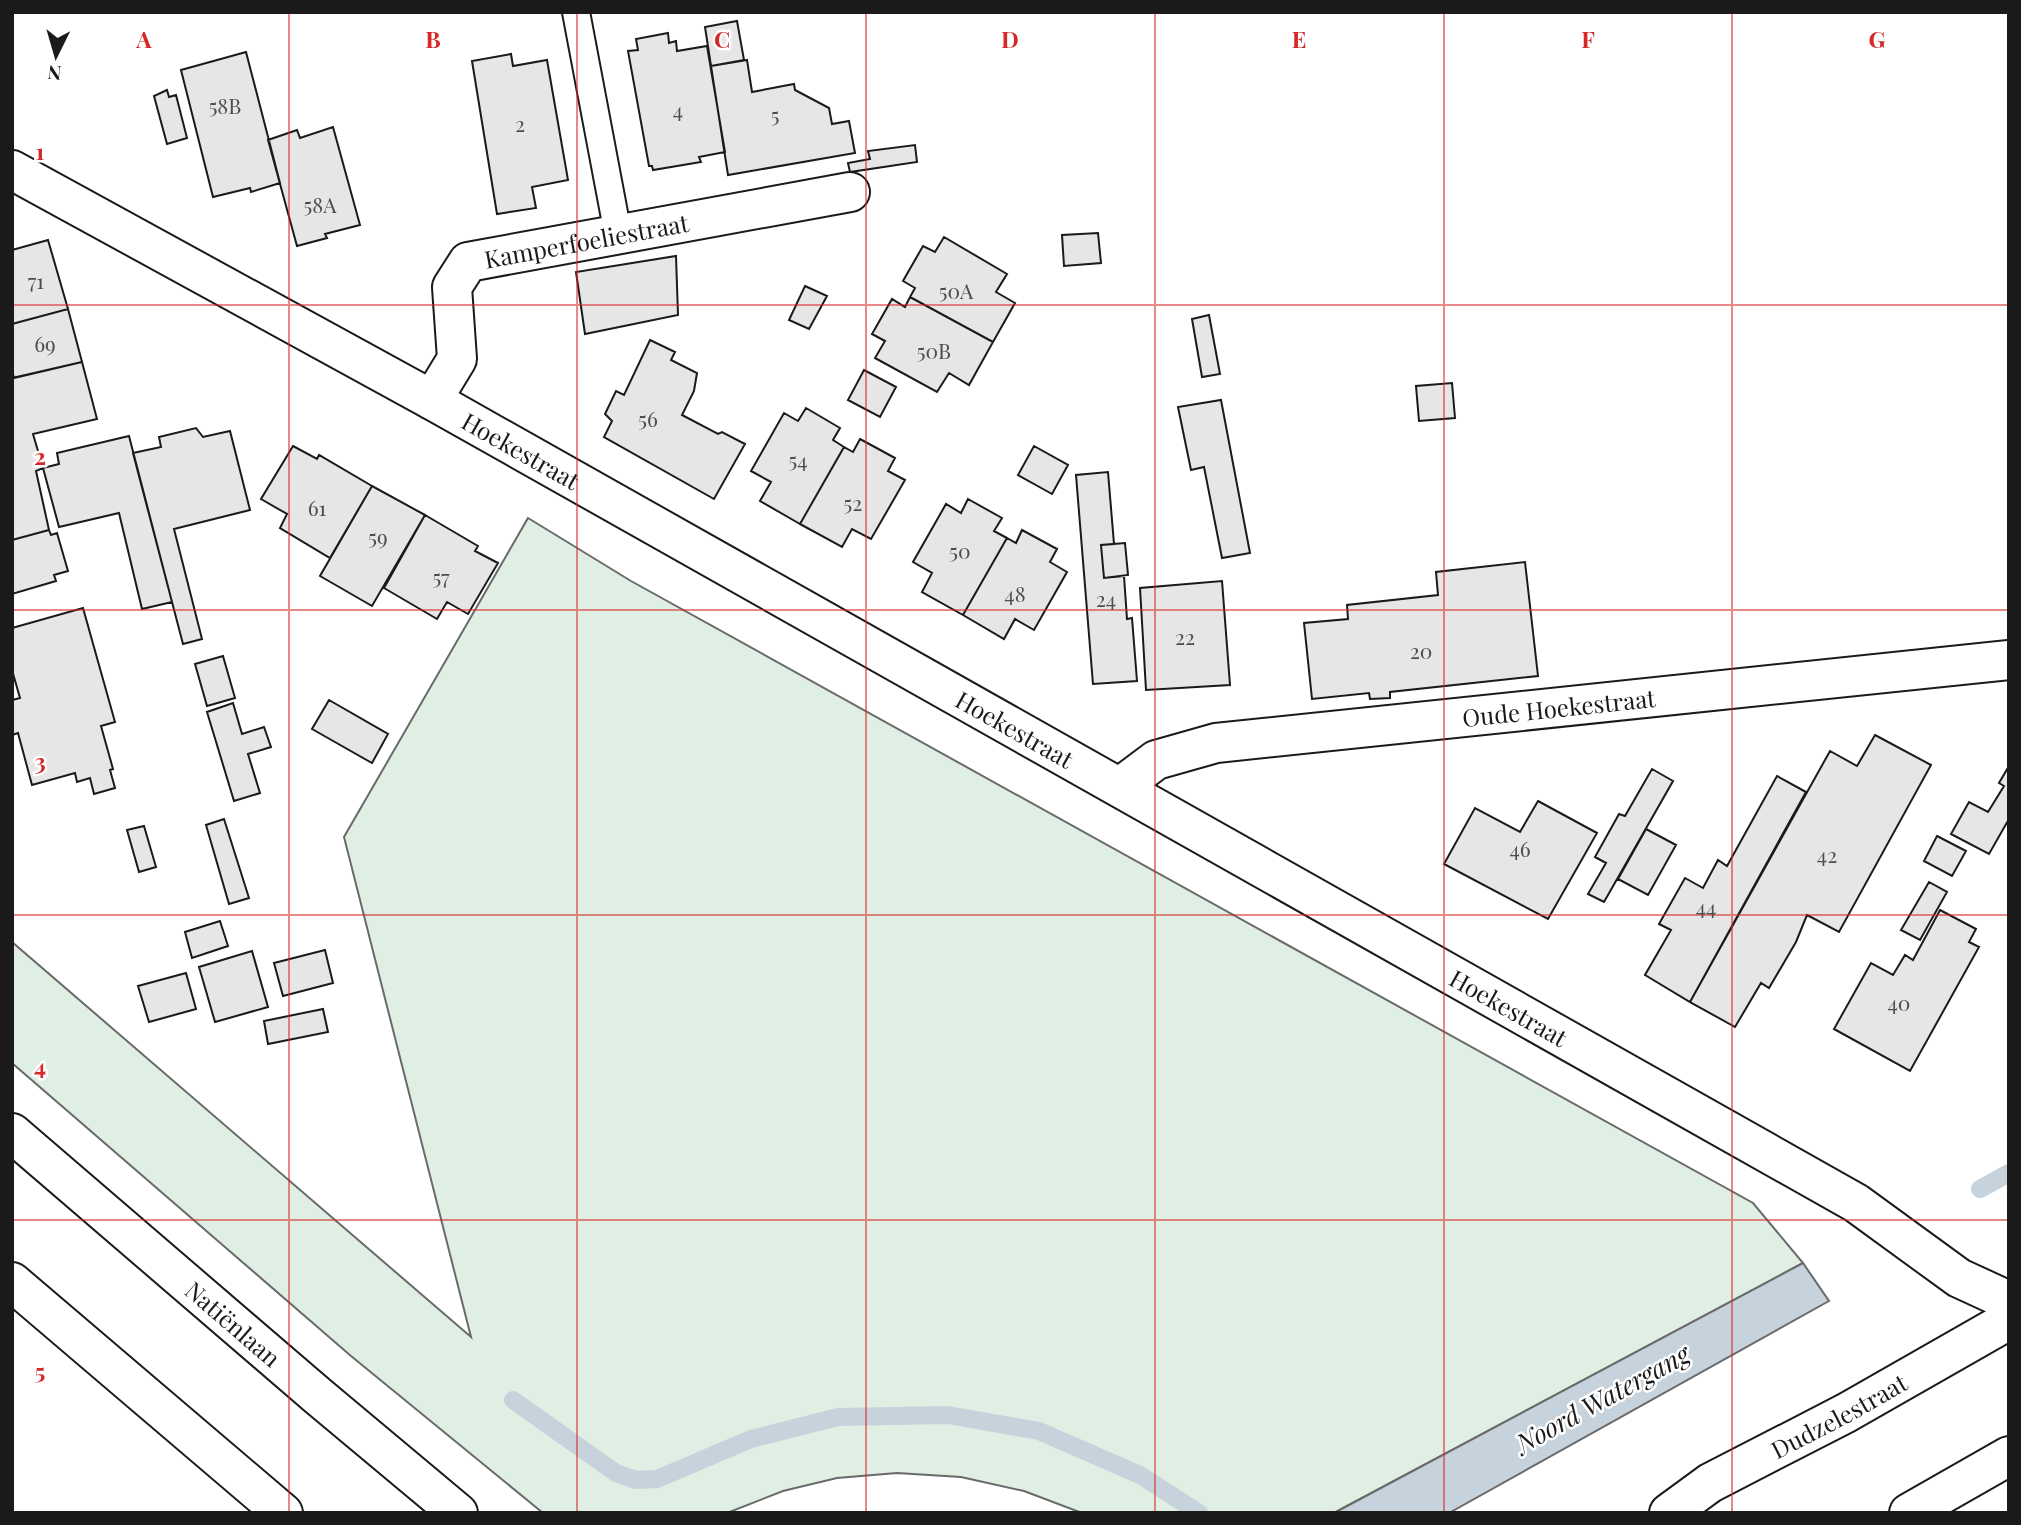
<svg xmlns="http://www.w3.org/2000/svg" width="2021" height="1525" font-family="'Playfair Display',serif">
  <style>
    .green { fill: #e0efe3; stroke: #6a6a6a; stroke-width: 2 }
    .water { fill: #c6d2dc; stroke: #6a6a6a; stroke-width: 2 }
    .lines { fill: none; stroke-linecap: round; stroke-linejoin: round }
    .stream { stroke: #c6d2dc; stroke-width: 18 }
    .building { fill: #e6e6e6; stroke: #1a1a1a; stroke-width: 2 }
    .service-casing { stroke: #1a1a1a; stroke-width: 30 }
    .minor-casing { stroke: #1a1a1a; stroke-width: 42 }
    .secondary-casing { stroke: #1a1a1a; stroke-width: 42 }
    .trunk-casing { stroke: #1a1a1a; stroke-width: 42 }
    .service { stroke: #fff; stroke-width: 26 }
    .minor { stroke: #fff; stroke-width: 38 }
    .secondary { stroke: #fff; stroke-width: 38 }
    .trunk { stroke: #fff; stroke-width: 38 }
    .grid { fill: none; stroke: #d62828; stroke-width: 2; stroke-opacity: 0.55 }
    .labels { text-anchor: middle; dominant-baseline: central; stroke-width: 5; stroke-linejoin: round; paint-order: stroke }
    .number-label { font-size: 21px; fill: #4d4d4d }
    .street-label { font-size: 24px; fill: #1a1a1a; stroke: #fff }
    .water-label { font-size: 26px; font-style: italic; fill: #1a1a1a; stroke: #fff }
    .grid-label { font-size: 23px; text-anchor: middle; font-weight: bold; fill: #d62828; stroke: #fff; stroke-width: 5; stroke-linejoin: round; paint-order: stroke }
  </style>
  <rect width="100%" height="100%" fill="#fff"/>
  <path class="green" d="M 528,518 L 631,581 L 1753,1203 L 1803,1263 L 1334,1513 L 1082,1513 L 1024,1491 L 961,1477 L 897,1473 L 837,1478 L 783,1491 L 727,1513 L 543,1513 L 351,1356 L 12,1063 L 12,942 L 471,1337 L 344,837 Z"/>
  <path class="water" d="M 1803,1263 L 1829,1301 L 1449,1513 L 1334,1513 Z"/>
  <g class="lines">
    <path class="stream" d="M 1980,1189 L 2009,1173
      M 513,1400 L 616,1473 L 636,1480 L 657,1479 L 751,1439 L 838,1417 L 948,1415 L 1039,1431 L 1140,1475 L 1199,1513"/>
  </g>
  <path class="building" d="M 737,21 L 744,60 L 711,66 L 705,27 Z
    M 668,33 L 669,43 L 676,41 L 677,51 L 707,46 L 725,152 L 699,157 L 701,162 L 653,170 L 652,166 L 649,166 L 628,51 L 638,50 L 636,39 Z
    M 246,52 L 280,183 L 251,192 L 250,188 L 213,197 L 181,70 Z
    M 511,54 L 513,66 L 547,60 L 568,180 L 532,187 L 536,208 L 497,214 L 472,61 Z
    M 747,60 L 752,92 L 794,84 L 795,90 L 829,108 L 832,124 L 849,121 L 855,153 L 728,175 L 711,66 Z
    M 167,90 L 169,97 L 176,95 L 187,138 L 167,144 L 154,96 Z
    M 333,127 L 360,225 L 325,234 L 327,238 L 297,246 L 268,140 L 297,130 L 300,138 Z
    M 915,145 L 917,162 L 850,172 L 848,163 L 870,159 L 868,151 Z
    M 1098,233 L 1101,263 L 1064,266 L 1062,235 Z
    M 944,237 L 1007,274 L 996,292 L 1015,303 L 993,342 L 910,297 L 915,288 L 903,281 L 923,246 L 935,252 Z
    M 48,240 L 68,309 L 12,324 L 12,250 Z
    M 676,256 L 678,315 L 585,334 L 576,272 Z
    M 805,286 L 827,296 L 809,329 L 789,320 Z
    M 910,297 L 993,342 L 969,385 L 949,373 L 937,392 L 875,358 L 885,341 L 872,334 L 892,299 L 905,307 Z
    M 68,309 L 82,362 L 14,378 L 12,370 L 12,324 Z
    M 1209,315 L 1220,374 L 1202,377 L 1192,319 Z
    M 650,340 L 675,352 L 671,360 L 697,373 L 694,391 L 682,415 L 718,434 L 722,432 L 745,444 L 714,499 L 604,437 L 612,421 L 605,414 L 616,391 L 624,395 Z
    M 82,362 L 97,419 L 33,434 L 43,468 L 36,471 L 49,530 L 12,540 L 12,378 Z
    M 864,370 L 896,387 L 880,417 L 848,400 Z
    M 1452,383 L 1455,418 L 1419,421 L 1416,386 Z
    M 1221,400 L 1250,553 L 1222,558 L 1204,467 L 1191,470 L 1178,407 Z
    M 806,408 L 840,428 L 833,440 L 844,447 L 800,524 L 760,501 L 771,482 L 751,471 L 784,413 L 798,421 Z
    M 196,428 L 203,437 L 230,431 L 250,510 L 174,529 L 202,639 L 183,644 L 133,453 L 161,447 L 159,437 Z
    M 129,436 L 172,602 L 142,609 L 119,513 L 59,527 L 43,468 L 59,464 L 57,453 Z
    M 860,439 L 895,458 L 888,471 L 905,480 L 871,539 L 852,529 L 842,547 L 800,524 L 844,447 L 853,452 Z
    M 293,446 L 317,459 L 319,455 L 372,486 L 330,558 L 280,528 L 287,514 L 261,499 Z
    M 1034,446 L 1068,465 L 1052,494 L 1018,475 Z
    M 1108,472 L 1114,544 L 1101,545 L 1104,578 L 1124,576 L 1127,619 L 1132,618 L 1137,681 L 1093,684 L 1076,475 Z
    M 372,486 L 425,515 L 372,606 L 320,576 Z
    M 968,499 L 1002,518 L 994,531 L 1007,538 L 963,615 L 922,592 L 932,573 L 913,562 L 946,504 L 961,513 Z
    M 425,515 L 478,546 L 475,551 L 498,563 L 468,614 L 447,602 L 437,619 L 384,588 Z
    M 49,530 L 51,535 L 57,533 L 68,571 L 54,575 L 56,581 L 12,594 L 12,540 Z
    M 1022,530 L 1057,549 L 1050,562 L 1067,572 L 1034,630 L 1015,619 L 1004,639 L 963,615 L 1007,538 L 1016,543 Z
    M 1125,543 L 1128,575 L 1104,578 L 1101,545 Z
    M 1525,562 L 1538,676 L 1390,692 L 1390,698 L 1370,699 L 1369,693 L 1312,699 L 1304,623 L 1348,619 L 1347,605 L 1438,595 L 1436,572 Z
    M 1222,581 L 1230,685 L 1146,690 L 1140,588 Z
    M 83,608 L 115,722 L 101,726 L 113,769 L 110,770 L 115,788 L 94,794 L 90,778 L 77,782 L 75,773 L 32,785 L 18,733 L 12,735 L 12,700 L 20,698 L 12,670 L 12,628 Z
    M 223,656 L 235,698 L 207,706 L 195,664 Z
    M 329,700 L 388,734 L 372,763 L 312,729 Z
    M 233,703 L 242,734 L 264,727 L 271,747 L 248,754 L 260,793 L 234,801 L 207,712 Z
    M 1875,735 L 1931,765 L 1839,932 L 1807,915 L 1796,942 L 1769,988 L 1761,983 L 1735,1027 L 1690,1002 L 1830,751 L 1857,766 Z
    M 2009,766 L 2009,819 L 1989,854 L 1951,834 L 1969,802 L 1988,812 L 2004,786 L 1999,783 Z
    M 1652,769 L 1673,781 L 1604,902 L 1588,894 L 1606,863 L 1595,857 L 1619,814 L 1625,816 Z
    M 1777,776 L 1806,792 L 1690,1002 L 1645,975 L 1671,930 L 1659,924 L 1685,878 L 1703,888 L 1718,860 L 1727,866 Z
    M 1538,801 L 1597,833 L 1548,919 L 1444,864 L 1475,808 L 1520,832 Z
    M 224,819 L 249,898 L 229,904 L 206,825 Z
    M 144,826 L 156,867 L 139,872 L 127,830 Z
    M 1646,829 L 1676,845 L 1648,895 L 1618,879 Z
    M 1937,836 L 1966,851 L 1952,876 L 1924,861 Z
    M 1929,882 L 1947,892 L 1920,940 L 1901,930 Z
    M 1940,910 L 1976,929 L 1969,942 L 1979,947 L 1910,1071 L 1834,1029 L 1871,963 L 1893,975 L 1905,955 L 1913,960 Z
    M 220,921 L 228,946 L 192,958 L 185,932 Z
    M 325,950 L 333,983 L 283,996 L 274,963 Z
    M 252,951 L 268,1007 L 215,1022 L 199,967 Z
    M 186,973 L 196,1009 L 149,1022 L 138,986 Z
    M 323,1009 L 328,1032 L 268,1044 L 264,1021 Z"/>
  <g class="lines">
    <g class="service-casing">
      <path id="service" d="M 576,12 L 618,234"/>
    </g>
    <g class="minor-casing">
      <g id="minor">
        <path id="s1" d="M 12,170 L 432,400 L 1856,1203 L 1959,1278 L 2009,1301"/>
        <path id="s2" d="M 432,400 L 457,359 L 452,287 L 468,262 L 850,192"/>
        <path id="s3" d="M 1120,787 L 1156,760 L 1216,743 L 2009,660"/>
      </g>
    </g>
    <g class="secondary-casing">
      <g id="secondary">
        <path id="s4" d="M 1669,1513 L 1710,1483 L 1846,1413 L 2009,1320"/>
        <path d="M 1909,1513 L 2009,1456"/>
      </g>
    </g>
    <g class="trunk-casing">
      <g id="trunk">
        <path id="s5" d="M 12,1133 L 318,1396 L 458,1513"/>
        <path d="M 12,1282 L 283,1513"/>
      </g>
    </g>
    <use href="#service" class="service"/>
    <use href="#minor" class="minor"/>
    <use href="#secondary" class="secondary"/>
    <use href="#trunk" class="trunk"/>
  </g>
  <path class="grid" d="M 289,12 L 289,1513M 577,12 L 577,1513M 866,12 L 866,1513M 1155,12 L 1155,1513M 1444,12 L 1444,1513M 1732,12 L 1732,1513M 12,305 L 2009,305M 12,610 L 2009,610M 12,915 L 2009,915M 12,1220 L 2009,1220"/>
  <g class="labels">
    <g class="number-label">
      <text x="225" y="105">58B</text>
      <text x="678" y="109">4</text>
      <text x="775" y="114">5</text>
      <text x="520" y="123">2</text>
      <text x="320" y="204">58A</text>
      <text x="36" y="280">71</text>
      <text x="956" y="290">50A</text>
      <text x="45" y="343">69</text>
      <text x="934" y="350">50B</text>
      <text x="648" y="418">56</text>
      <text x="798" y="459">54</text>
      <text x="853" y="502">52</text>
      <text x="317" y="507">61</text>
      <text x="378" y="536">59</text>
      <text x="960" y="550">50</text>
      <text x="441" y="576">57</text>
      <text x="1015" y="593">48</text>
      <text x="1106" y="598">24</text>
      <text x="1185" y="636">22</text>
      <text x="1421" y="650">20</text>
      <text x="1520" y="848">46</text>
      <text x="1827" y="854">42</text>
      <text x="1706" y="906">44</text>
      <text x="1899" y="1002">40</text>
    </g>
    <g class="street-label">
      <text stroke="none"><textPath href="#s2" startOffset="270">Kamperfoeliestraat</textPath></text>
      <text stroke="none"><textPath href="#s1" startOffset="581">Hoekestraat</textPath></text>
      <text stroke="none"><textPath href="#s3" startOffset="452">Oude Hoekestraat</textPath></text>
      <text stroke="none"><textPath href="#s1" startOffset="1148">Hoekestraat</textPath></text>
      <text stroke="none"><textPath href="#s1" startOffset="1715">Hoekestraat</textPath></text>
      <text stroke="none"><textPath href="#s5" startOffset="292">Natiënlaan</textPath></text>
      <text stroke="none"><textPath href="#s4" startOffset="196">Dudzelestraat</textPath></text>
    </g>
    <g class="water-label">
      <text transform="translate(1602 1398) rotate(-29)">Noord Watergang</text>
    </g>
  </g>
  <g class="grid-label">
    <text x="144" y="48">A</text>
    <text x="433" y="48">B</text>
    <text x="722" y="48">C</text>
    <text x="1010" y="48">D</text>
    <text x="1299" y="48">E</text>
    <text x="1588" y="48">F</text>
    <text x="1877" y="48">G</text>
    <text x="40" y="160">1</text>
    <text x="40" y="465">2</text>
    <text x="40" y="770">3</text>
    <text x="40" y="1075">4</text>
    <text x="40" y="1380">5</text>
  </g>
  <rect width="2021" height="1525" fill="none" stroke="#1a1a1a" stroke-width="28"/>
  <g transform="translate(56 56) rotate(185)" stroke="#ffffff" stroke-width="5" paint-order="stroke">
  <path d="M0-5L12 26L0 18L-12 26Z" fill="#1a1a1a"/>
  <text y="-10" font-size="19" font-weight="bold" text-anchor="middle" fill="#1a1a1a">N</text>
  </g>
</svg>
